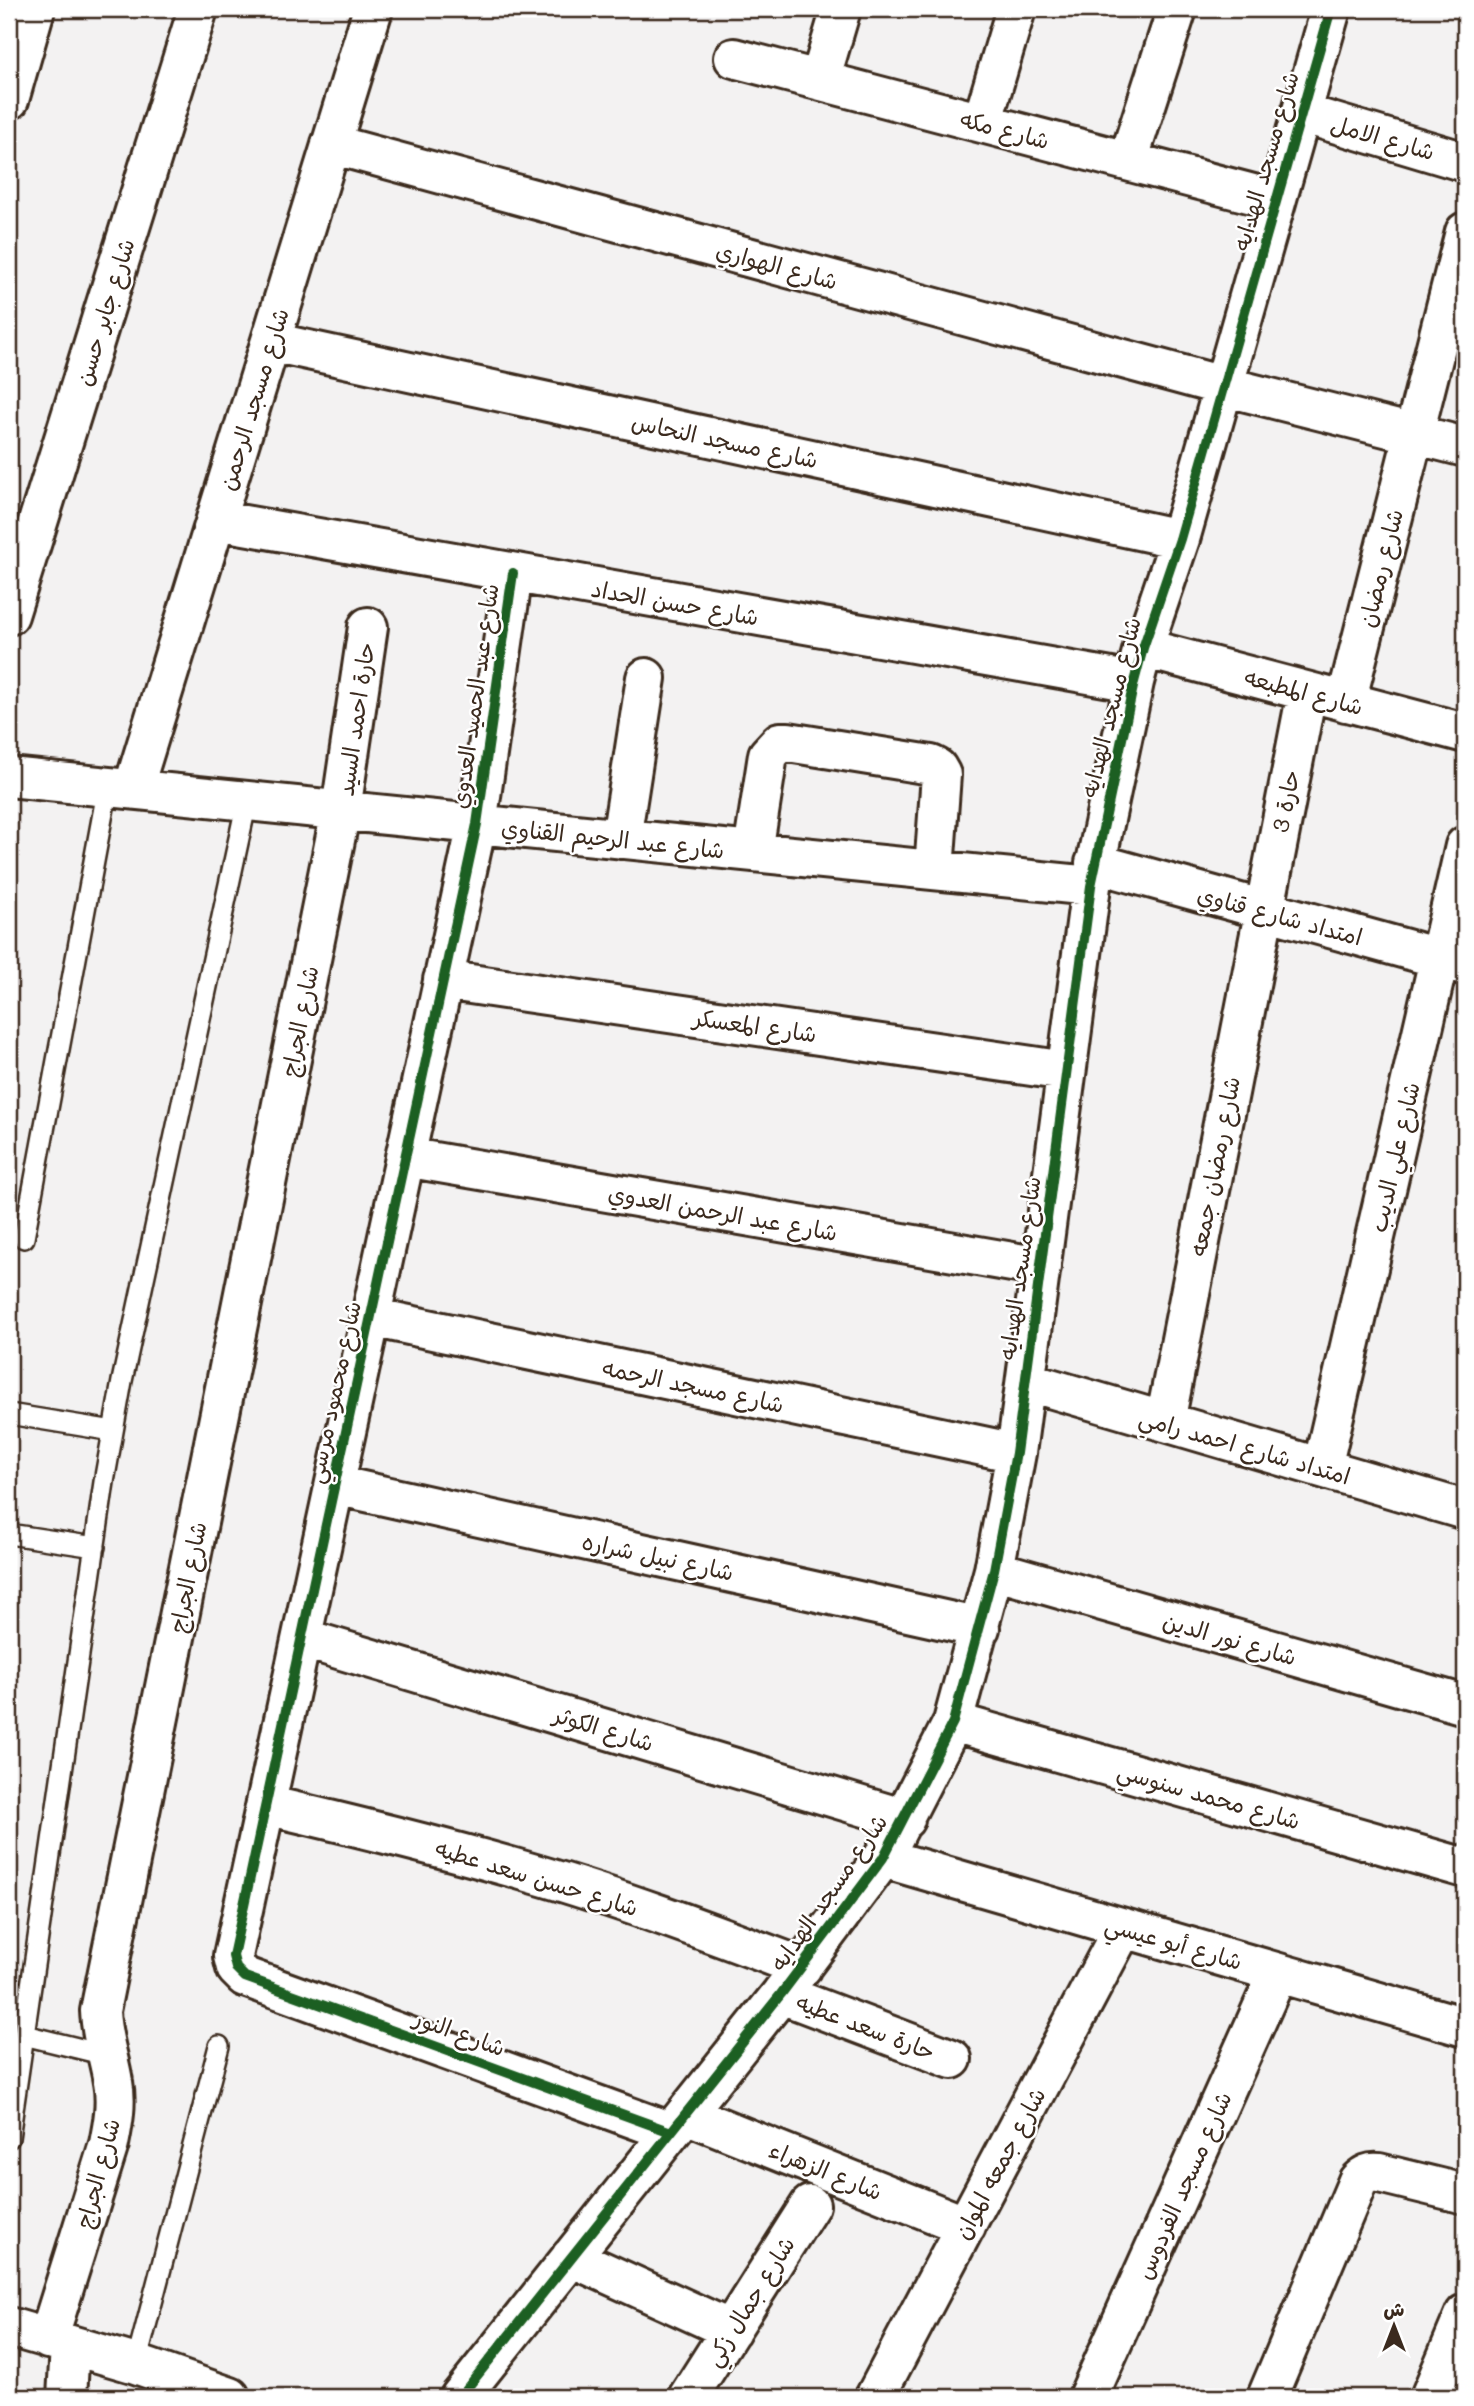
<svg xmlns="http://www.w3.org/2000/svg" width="1474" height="2406" font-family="Mali,'Playpen Sans Arabic',sans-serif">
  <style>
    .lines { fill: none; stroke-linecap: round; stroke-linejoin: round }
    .lane-casing { stroke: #3b2a1e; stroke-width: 24 }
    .street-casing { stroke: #3b2a1e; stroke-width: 44 }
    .lane { stroke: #fff; stroke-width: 19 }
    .street { stroke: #fff; stroke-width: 38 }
    .cycleway-casing { stroke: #fff; stroke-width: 15 }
    .cycleway { stroke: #1b5e20; stroke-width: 10 }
    .labels { text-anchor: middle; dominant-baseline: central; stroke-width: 5; stroke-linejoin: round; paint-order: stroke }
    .street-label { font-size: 23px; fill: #3b2a1e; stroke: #fff }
  </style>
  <rect width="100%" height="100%" fill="#f3f2f2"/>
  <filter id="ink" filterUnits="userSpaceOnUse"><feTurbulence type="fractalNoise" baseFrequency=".0143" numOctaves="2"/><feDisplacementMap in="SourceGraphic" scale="14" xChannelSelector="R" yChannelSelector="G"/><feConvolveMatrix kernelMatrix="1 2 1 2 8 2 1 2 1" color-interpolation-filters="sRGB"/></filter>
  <g filter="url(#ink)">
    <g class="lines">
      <g class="lane-casing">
        <path id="lane" d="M 24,1238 L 108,786
          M 9,1414 L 113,1431
          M 9,1534 L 95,1547
          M 24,2035 L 106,2055
          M 9,2138 L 104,1482 L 122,1381 L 247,801
          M 136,2364 L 219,2046"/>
      </g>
      <g class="street-casing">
        <path id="street" d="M 734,58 L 1276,200
          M 820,80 L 841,9
          M 9,100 L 35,9
          M 1301,113 L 1465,162
          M 982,123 L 1016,9
          M 331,144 L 1223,386 L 1465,447
          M 1128,161 L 1177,9
          M 271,342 L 1180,539
          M 216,520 L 1134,682
          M 513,573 L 477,824 L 233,1956 L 236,1968 L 245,1977 L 671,2132
          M 9,615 L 198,9
          M 1143,648 L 1465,733
          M 1346,702 L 1465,232
          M 9,777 L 1091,886
          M 133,789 L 373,9
          M 621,839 L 646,678
          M 753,852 L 768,755 L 780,742 L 788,742 L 931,765 L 937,768 L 941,775 L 934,870
          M 1095,863 L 1464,965
          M 443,980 L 1066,1071
          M 405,1157 L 1041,1267
          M 371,1317 L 1016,1453
          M 1026,1381 L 1465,1510
          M 1165,1422 L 1307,692
          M 1322,1468 L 1465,846
          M 335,1485 L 980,1628
          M 994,1570 L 1465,1705
          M 302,1638 L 905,1819
          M 953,1722 L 1465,1868
          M 266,1805 C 356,1826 446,1848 535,1874 C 625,1900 714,1934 802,1967
          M 883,1858 L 1465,2027
          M 781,1994 L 952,2059
          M 686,2114 L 966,2226
          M 571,2257 L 731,2330
          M 9,2327 L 136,2364 L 230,2397
          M 48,2339 L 109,2144 C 113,2124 117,2103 113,2082 C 109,2057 101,2037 100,2011 L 341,810 L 368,627
          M 67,2397 L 70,2346
          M 460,2397 L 781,1994 L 883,1858 L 953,1722 L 994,1570 L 1016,1453 L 1091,886 L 1134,682 L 1143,648 L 1180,539 L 1331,9
          M 688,2397 L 810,2205
          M 875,2397 L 1123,1928
          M 1088,2397 L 1278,1973
          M 1267,2397 L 1358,2181 C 1365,2174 1370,2172 1379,2173 L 1465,2194
          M 1430,2397 L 1465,2314"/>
      </g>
      <use href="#lane" class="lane"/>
      <use href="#street" class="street"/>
      <g class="cycleway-casing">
        <path id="cycleway" d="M 513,573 L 477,824 L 233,1956 L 236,1968 L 245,1977 L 671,2132
          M 460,2397 L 781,1994 L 883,1858 L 953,1722 L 994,1570 L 1016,1453 L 1091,886 L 1134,682 L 1143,648 L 1180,539 L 1331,9"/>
      </g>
      <use href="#cycleway" class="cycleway"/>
    </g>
  </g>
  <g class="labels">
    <g class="street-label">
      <text transform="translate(1005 129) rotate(15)">شارع مكه</text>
      <text transform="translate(1383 137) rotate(16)">شارع الامل</text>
      <text transform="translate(1265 161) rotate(-74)">شارع مسجد الهدايه</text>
      <text transform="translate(777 265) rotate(15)">شارع الهواري</text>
      <text transform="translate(104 312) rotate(-73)">شارع جابر حسن</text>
      <text transform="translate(253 399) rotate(-73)">شارع مسجد الرحمن</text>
      <text transform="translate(725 440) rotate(12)">شارع مسجد النحاس</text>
      <text transform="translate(1380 568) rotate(-76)">شارع رمضان</text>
      <text transform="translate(675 602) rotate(10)">شارع حسن الحداد</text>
      <text transform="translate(1304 691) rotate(15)">شارع المطبعه</text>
      <text transform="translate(474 696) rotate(-82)">شارع عبد الحميد العدوي</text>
      <text transform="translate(1110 707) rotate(-76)">شارع مسجد الهدايه</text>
      <text transform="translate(355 719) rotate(-82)">حارة احمد السيد</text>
      <text transform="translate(1285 801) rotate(-79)">حارة 3</text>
      <text transform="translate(613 838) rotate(6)">شارع عبد الرحيم القناوي</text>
      <text transform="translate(1280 915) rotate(15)">امتداد شارع قناوي</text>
      <text transform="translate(299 1021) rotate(-79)">شارع الجراج</text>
      <text transform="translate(755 1025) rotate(8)">شارع المعسكر</text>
      <text transform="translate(1394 1157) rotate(-77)">شارع علي الديب</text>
      <text transform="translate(1214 1166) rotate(-79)">شارع رمضان جمعه</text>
      <text transform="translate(723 1212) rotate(10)">شارع عبد الرحمن العدوي</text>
      <text transform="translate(1019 1268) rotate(-82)">شارع مسجد الهدايه</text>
      <text transform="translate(693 1385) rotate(12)">شارع مسجد الرحمه</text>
      <text transform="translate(333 1392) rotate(-78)">شارع محمود مرسي</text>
      <text transform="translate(1245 1446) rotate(16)">امتداد شارع احمد رامي</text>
      <text transform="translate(658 1556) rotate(12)">شارع نبيل شراره</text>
      <text transform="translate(187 1577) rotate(-79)">شارع الجراج</text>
      <text transform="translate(1230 1638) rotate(16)">شارع نور الدين</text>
      <text transform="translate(604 1728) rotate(17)">شارع الكوثر</text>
      <text transform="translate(1209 1795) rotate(16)">شارع محمد سنوسي</text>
      <text transform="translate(537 1877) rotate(17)">شارع حسن سعد عطيه</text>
      <text transform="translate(828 1892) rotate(-55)">شارع مسجد الهدايه</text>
      <text transform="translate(1174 1942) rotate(16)">شارع أبو عيسي</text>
      <text transform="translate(866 2026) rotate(21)">حارة سعد عطيه</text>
      <text transform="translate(460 2032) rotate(20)">شارع النور</text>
      <text transform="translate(999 2163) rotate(-62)">شارع جمعه الموان</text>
      <text transform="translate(826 2170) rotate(22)">شارع الزهراء</text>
      <text transform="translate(97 2173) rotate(-75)">شارع الجراج</text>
      <text transform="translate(1183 2185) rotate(-66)">شارع مسجد الفردوس</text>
      <text transform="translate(749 2301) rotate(-58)">شارع جمال زكي</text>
    </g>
  </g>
  <rect width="1474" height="2406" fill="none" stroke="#fff" stroke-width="35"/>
  <rect x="18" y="18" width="1439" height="2371" fill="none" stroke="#3b2a1e" stroke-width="2.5" filter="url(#ink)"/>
  <g transform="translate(1394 2326)" stroke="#ffffff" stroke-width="5" paint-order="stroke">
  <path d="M0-5L12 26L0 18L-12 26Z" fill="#3b2a1e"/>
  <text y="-10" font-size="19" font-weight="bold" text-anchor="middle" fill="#3b2a1e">ش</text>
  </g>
</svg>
